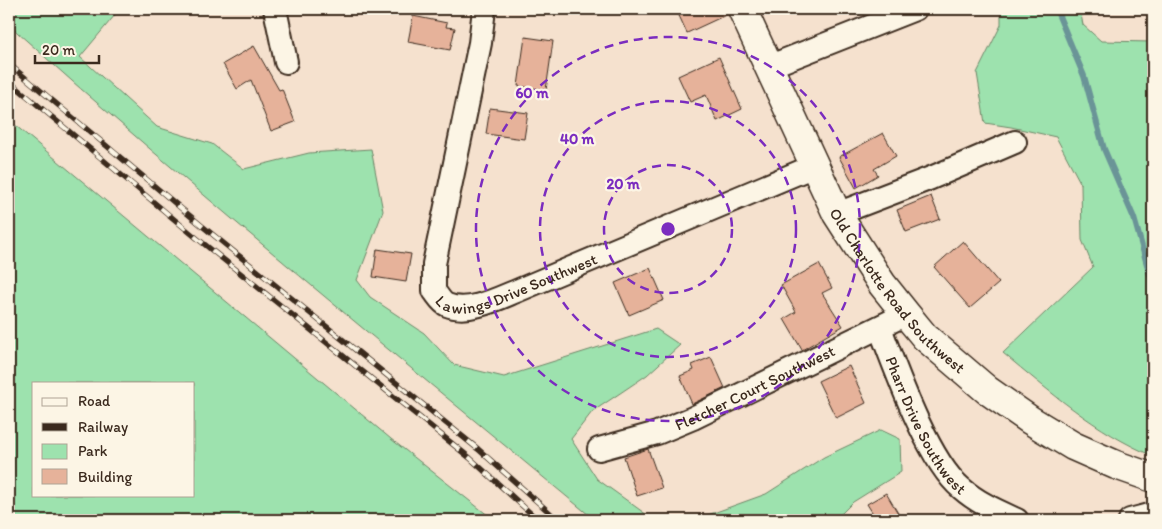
<svg xmlns="http://www.w3.org/2000/svg" width="1162" height="529" font-family="Itim,sans-serif">
  <style>
    .green { fill: #9de2ae; stroke: #6c8666; fill-rule: evenodd }
    .lines { fill: none; stroke-linecap: round; stroke-linejoin: round }
    .stream { stroke: #6b9497; stroke-width: 6 }
    .building { fill: #e6b29a; stroke: #3b2a1e }
    .street-casing { stroke: #3b2a1e; stroke-width: 26 }
    .secondary-casing { stroke: #3b2a1e; stroke-width: 31 }
    .street { stroke: #fcf5e5; stroke-width: 22 }
    .secondary { stroke: #fcf5e5; stroke-width: 28 }
    .rail-casing { stroke: #3b2a1e; stroke-width: 5.5 }
    .rail { stroke: #fcf5e5; stroke-width: 4; stroke-dasharray: 11; stroke-linecap: butt }
    .ring { fill: none; stroke: #7b2cbf; stroke-width: 2.5; stroke-dasharray: 9 6 }
    .labels { text-anchor: middle; dominant-baseline: central; stroke-width: 4.5; stroke-linejoin: round; paint-order: stroke }
    .street-label { font-size: 16px; fill: #3b2a1e; stroke: #fcf5e5 }
    .centre { fill: #7b2cbf; stroke: #fcf5e5; stroke-width: 2.5 }
    .ring-label { font-size: 15px; text-anchor: middle; font-weight: bold; fill: #7b2cbf; stroke: #fcf5e5; stroke-width: 4.5; stroke-linejoin: round; paint-order: stroke }
  </style>
  <rect width="100%" height="100%" fill="#f5e1ce"/>
  <filter id="ink" filterUnits="userSpaceOnUse"><feTurbulence type="fractalNoise" baseFrequency=".02" numOctaves="2"/><feDisplacementMap in="SourceGraphic" scale="10" xChannelSelector="R" yChannelSelector="G"/><feConvolveMatrix kernelMatrix="1 2 1 2 8 2 1 2 1" color-interpolation-filters="sRGB"/></filter>
  <g filter="url(#ink)">
    <path class="green" d="M 9,9 L 120,9 L 80,57 L 157,127 L 212,144 L 244,169 L 309,153 L 371,149 L 383,211 L 357,280 L 370,297 L 424,333 L 454,365 L 504,377 L 656,329 L 680,345 L 647,375 L 592,412 L 571,439 L 597,479 L 654,520 L 595,520 C 398,357 199,196 9,25 Z
      M 1001,9 L 1080,9 L 1083,25 L 1101,41 L 1153,42 L 1153,456 C 1096,432 1050,392 1003,353 L 1093,267 L 1082,240 L 1081,184 L 1056,137 L 1011,127 L 985,123 L 977,73 L 1001,25 Z
      M 9,120 L 391,439 L 494,520 L 9,520 ZM 34,383 L 194,383 L 194,495 L 34,495 Z
      M 881,430 L 900,439 L 901,472 L 853,502 L 835,520 L 694,520 L 766,494 L 824,457 Z"/>
    <g class="lines">
      <path class="stream" d="M 1056,9 L 1084,76 L 1104,149 L 1134,218 L 1153,286"/>
    </g>
    <path class="building" d="M 676,9 L 727,9 L 728,14 L 687,33 Z
      M 413,16 L 447,23 L 446,27 L 455,28 L 450,50 L 408,42 Z
      M 525,37 L 553,41 L 546,90 L 518,86 Z
      M 254,46 L 279,90 L 282,89 L 295,122 L 271,131 L 251,80 L 237,89 L 223,64 Z
      M 719,57 L 742,109 L 717,121 L 706,95 L 690,102 L 678,76 Z
      M 490,108 L 528,113 L 524,139 L 486,134 Z
      M 883,133 L 896,156 L 874,169 L 878,175 L 856,188 L 839,157 Z
      M 931,196 L 940,219 L 906,232 L 897,210 Z
      M 963,241 L 999,283 L 970,308 L 934,267 Z
      M 377,249 L 411,254 L 406,282 L 373,277 Z
      M 819,264 L 832,288 L 822,293 L 843,326 L 802,350 L 784,319 L 796,312 L 781,285 Z
      M 650,268 L 664,300 L 629,315 L 615,283 Z
      M 711,357 L 725,388 L 692,404 L 680,376 L 694,370 L 692,365 Z
      M 849,366 L 866,403 L 836,418 L 818,381 Z
      M 648,449 L 662,488 L 637,496 L 624,457 Z
      M 886,493 L 902,520 L 877,520 L 867,504 Z"/>
    <g class="lines">
      <g class="street-casing">
        <g id="street">
          <path d="M 275,9 L 286,62"/>
          <path id="s1" d="M 484,9 L 480,43 L 434,264 L 434,291 C 438,296 442,303 447,305 C 469,314 499,298 519,290 L 814,166"/>
          <path d="M 768,67 L 915,9"/>
          <path d="M 837,214 L 931,178 L 1015,142"/>
          <path id="s2" d="M 880,328 C 896,370 928,461 961,488 C 978,503 997,511 1017,520"/>
          <path id="s3" d="M 599,449 L 657,433 L 693,418 L 906,314"/>
          <path d="M 1130,520 L 1153,514"/>
        </g>
      </g>
      <g class="secondary-casing">
        <g id="secondary">
          <path id="s4" d="M 742,9 L 837,214 L 882,284 L 906,314 L 925,337 L 987,390 L 1030,420 L 1073,446 L 1116,465 L 1153,478"/>
        </g>
      </g>
      <use href="#street" class="street"/>
      <use href="#secondary" class="secondary"/>
      <g class="rail-casing">
        <path id="rail" d="M 9,64 L 201,225 L 478,449 L 558,520
          M 9,81 L 193,235 L 470,458 L 538,520"/>
      </g>
      <use href="#rail" class="rail"/>
    </g>
  </g>
  <g class="ring">
    <circle cx="668" cy="229" r="64"/>
    <circle cx="668" cy="229" r="128"/>
    <circle cx="668" cy="229" r="192"/>
  </g>
  <g class="labels">
    <g class="street-label">
      <text stroke="none"><textPath href="#s1" startOffset="380">Lawings Drive Southwest</textPath></text>
      <text stroke="none"><textPath href="#s4" startOffset="324">Old Charlotte Road Southwest</textPath></text>
      <text stroke="none"><textPath href="#s3" startOffset="168">Fletcher Court Southwest</textPath></text>
      <text stroke="none"><textPath href="#s2" startOffset="108">Pharr Drive Southwest</textPath></text>
    </g>
  </g>
  <circle cx="668" cy="229" r="8" class="centre"/>
  <g class="ring-label">
    <text x="532" y="98">60 m</text>
    <text x="577" y="144">40 m</text>
    <text x="623" y="189">20 m</text>
  </g>
  <rect width="1162" height="529" fill="none" stroke="#fcf5e5" stroke-width="30"/>
  <rect x="15" y="15" width="1132" height="499" fill="none" stroke="#3b2a1e" stroke-width="2" filter="url(#ink)"/>
  <rect x="32" y="382" width="162" height="115" fill="#fcf5e5" stroke="#afa495"/>
  <rect x="42" y="398" width="25" height="8" fill="#fcf5e5" stroke="#afa495"/>
  <text x="78" y="406" font-size="15" fill="#3b2a1e">Road</text>
  <rect x="42" y="423" width="25" height="8" fill="#3b2a1e" stroke="#afa495"/>
  <text x="78" y="432" font-size="15" fill="#3b2a1e">Railway</text>
  <rect x="42" y="444" width="25" height="15" fill="#9de2ae" stroke="#afa495"/>
  <text x="78" y="456" font-size="15" fill="#3b2a1e">Park</text>
  <rect x="42" y="469" width="25" height="15" fill="#e6b29a" stroke="#afa495"/>
  <text x="78" y="482" font-size="15" fill="#3b2a1e">Building</text>
  <path d="M35 55v8h64v-8" fill="none" stroke="#3b2a1e" stroke-width="2.5"/>
  <text x="42" y="55" font-size="15" fill="#3b2a1e" stroke="#fcf5e5" stroke-width="4" paint-order="stroke">20 m</text>
</svg>
